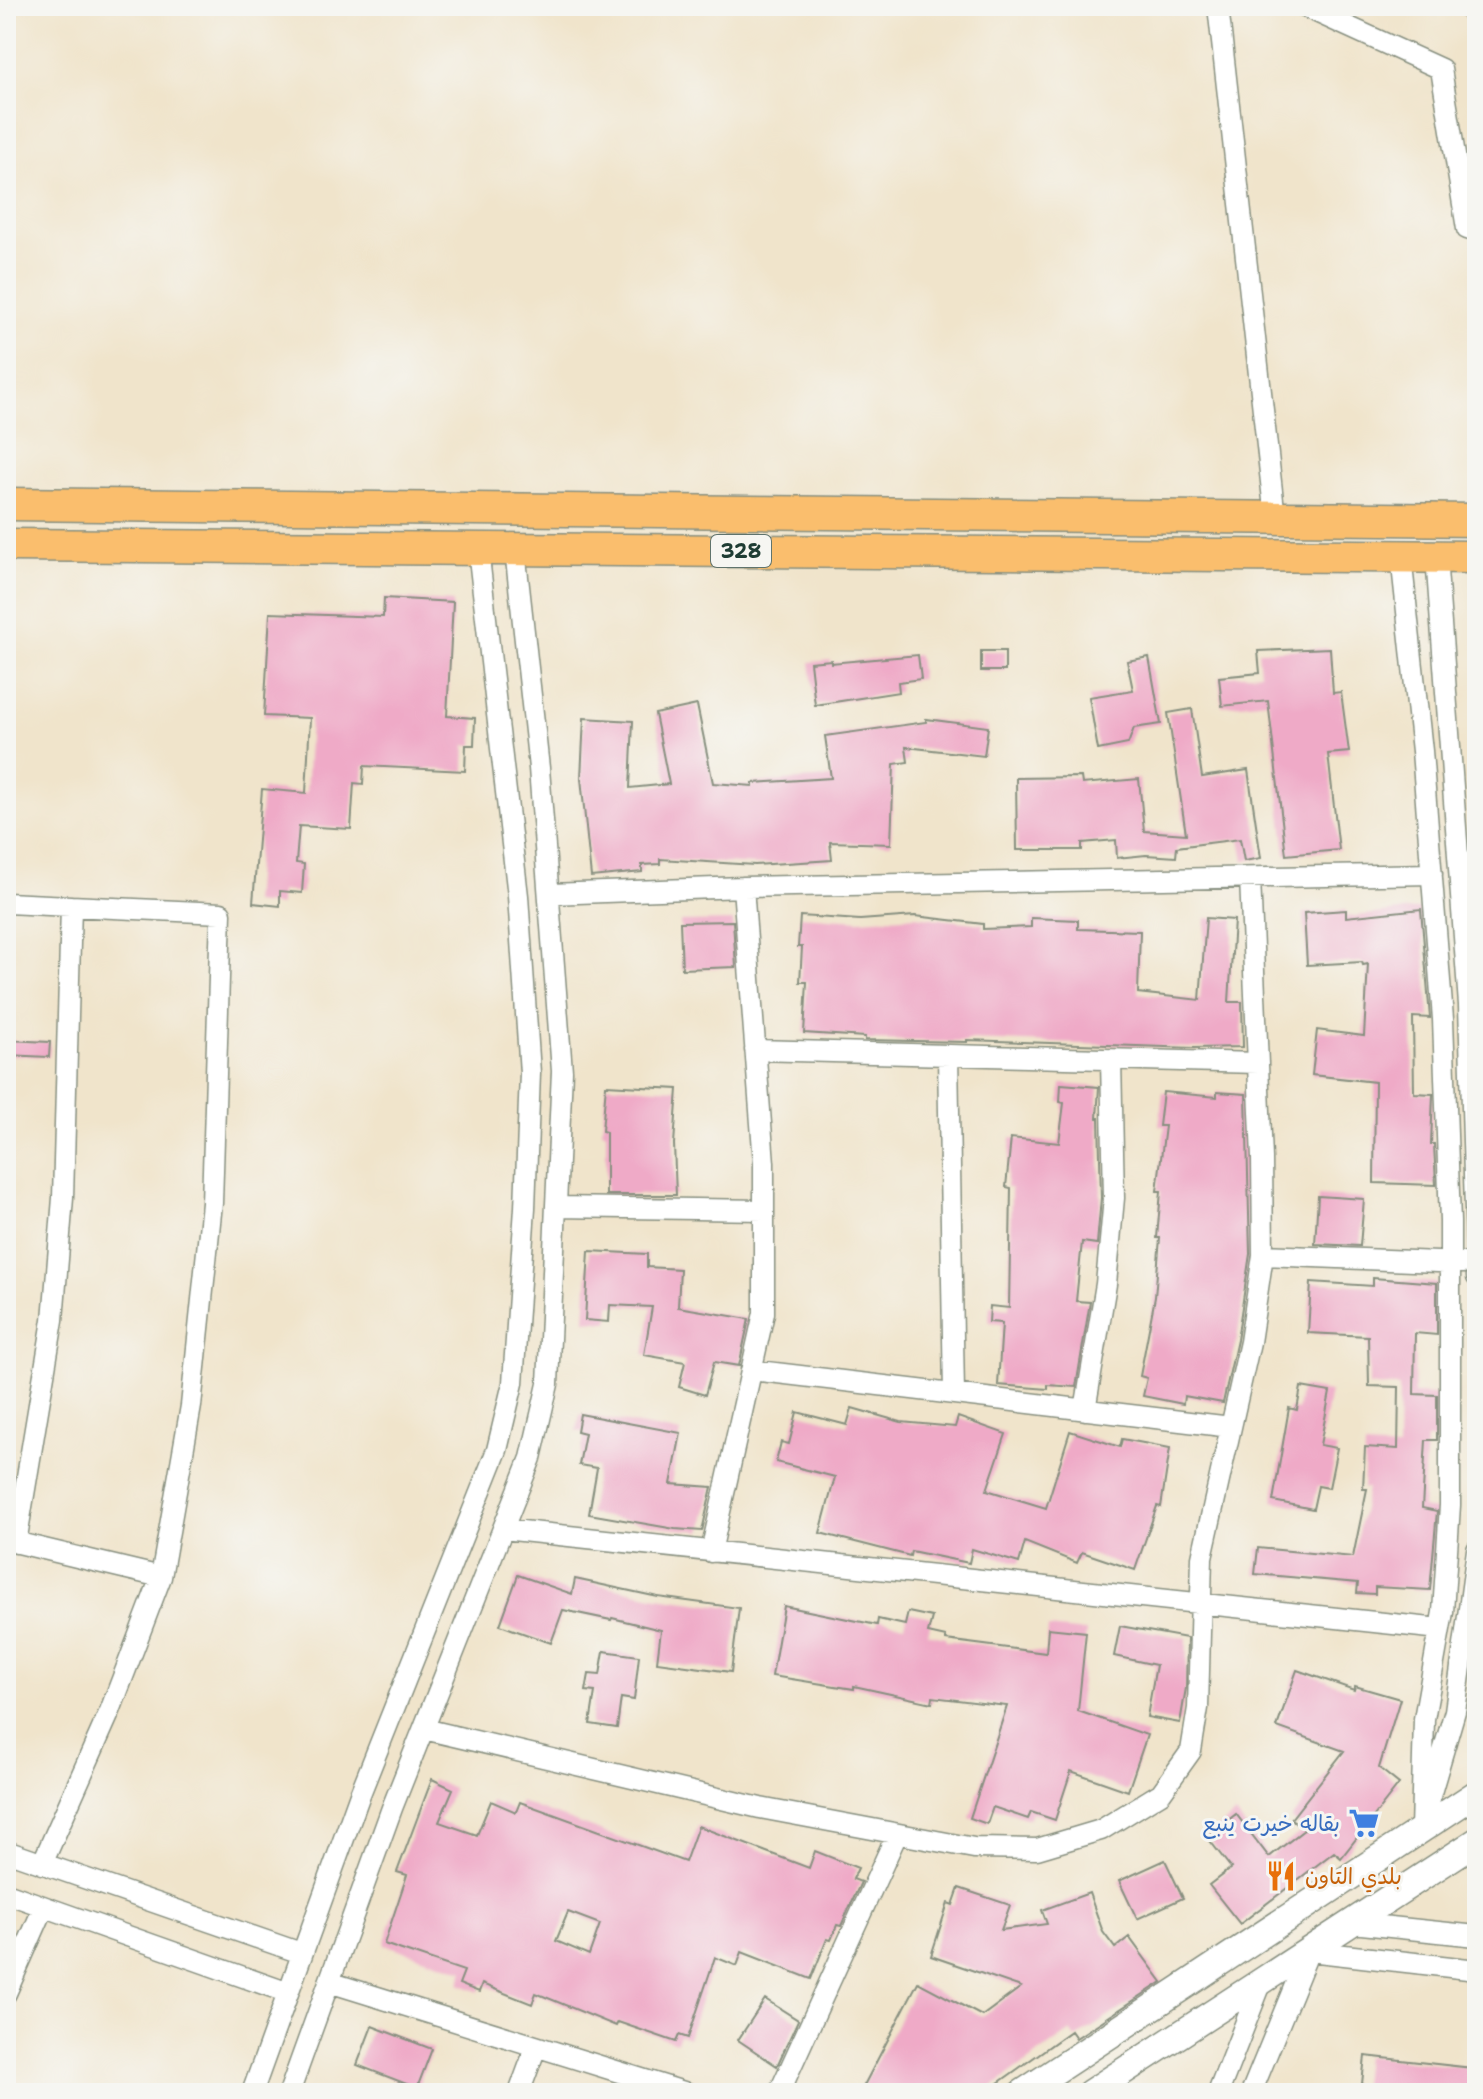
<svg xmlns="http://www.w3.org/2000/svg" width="1483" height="2099" font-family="'Shantell Sans','Playpen Sans Arabic',sans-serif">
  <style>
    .building { fill: #efaac7; fill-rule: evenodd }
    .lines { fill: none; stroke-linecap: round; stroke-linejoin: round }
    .minor-casing { stroke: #889080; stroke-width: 23 }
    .tertiary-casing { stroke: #889080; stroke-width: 29 }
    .primary-casing { stroke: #889080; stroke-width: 35 }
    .minor { stroke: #fff; stroke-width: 20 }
    .tertiary { stroke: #fff; stroke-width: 26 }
    .primary { stroke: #fabe6d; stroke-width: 32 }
    .labels { text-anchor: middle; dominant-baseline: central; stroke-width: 6; stroke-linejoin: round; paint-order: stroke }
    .shield { fill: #f6f6f2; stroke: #60746d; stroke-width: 2 }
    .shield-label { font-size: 20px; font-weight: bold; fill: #1f3d34 }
    .shop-label { font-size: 22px; fill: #366cbe; stroke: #f6f6f2; text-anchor: end }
    .food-label { font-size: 22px; fill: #c56008; stroke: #f6f6f2; text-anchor: start }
  </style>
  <rect width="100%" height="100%" fill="#f6f6f2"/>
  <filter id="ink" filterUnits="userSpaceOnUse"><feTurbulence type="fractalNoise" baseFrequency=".0125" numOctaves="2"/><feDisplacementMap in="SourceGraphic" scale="16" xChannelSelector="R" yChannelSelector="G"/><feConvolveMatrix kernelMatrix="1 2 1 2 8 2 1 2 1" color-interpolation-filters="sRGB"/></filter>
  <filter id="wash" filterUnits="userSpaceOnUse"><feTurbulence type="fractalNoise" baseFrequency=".006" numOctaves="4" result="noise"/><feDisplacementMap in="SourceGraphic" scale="32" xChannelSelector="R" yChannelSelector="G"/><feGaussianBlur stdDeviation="1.8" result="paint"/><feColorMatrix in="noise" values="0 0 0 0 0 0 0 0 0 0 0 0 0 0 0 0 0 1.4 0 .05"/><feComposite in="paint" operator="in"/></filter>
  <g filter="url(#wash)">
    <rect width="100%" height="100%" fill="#f0e4cb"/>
    <g id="blocks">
      <path class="building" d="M 384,598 L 453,602 L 447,716 L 475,718 L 474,745 L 466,745 L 465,771 L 364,766 L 363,784 L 354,783 L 351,829 L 299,826 L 296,863 L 304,864 L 302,893 L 280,891 L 280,906 L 253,903 L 262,789 L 306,793 L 310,718 L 264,716 L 270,613 L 383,617 Z
        M 1330,648 L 1333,693 L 1341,692 L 1349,752 L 1328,754 L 1339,850 L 1286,855 L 1268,701 L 1222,706 L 1219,677 L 1260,673 L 1258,651 Z
        M 981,651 L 1005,651 L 1005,671 L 981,671 Z
        M 918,655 L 921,679 L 898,682 L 899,692 L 815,705 L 810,662 L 831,660 L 831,663 Z
        M 1149,657 L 1161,724 L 1134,728 L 1128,744 L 1098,750 L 1089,697 L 1133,690 L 1127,661 Z
        M 697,705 L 713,783 L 753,786 L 753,783 L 831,778 L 825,736 L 926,722 L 926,719 L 988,727 L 984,756 L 906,747 L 908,762 L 894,764 L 891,844 L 830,842 L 832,860 L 755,865 L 660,859 L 660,864 L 642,865 L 642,872 L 591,877 L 581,778 L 584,718 L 633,721 L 630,788 L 669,784 L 655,714 Z
        M 1192,709 L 1202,777 L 1248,770 L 1261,858 L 1244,861 L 1240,839 L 1177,847 L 1176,857 L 1146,855 L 1117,858 L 1116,840 L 1082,843 L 1082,850 L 1017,850 L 1016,778 L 1081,777 L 1082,784 L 1139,779 L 1144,831 L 1186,834 L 1168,713 Z
        M 1421,909 L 1430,1018 L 1413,1017 L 1414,1093 L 1433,1094 L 1431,1144 L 1434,1144 L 1436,1185 L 1374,1183 L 1375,1082 L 1312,1075 L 1317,1030 L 1364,1036 L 1368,964 L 1363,965 L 1362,962 L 1307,965 L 1304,913 L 1346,910 L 1346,917 Z
        M 800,916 L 860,920 L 915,916 L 983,924 L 983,929 L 1031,927 L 1031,918 L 1078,920 L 1078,929 L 1140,931 L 1138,993 L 1200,1000 L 1206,918 L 1234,920 L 1229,1002 L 1242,1002 L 1243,1047 L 1194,1048 L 967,1040 L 967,1042 L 865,1040 L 865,1037 L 804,1033 L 807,982 L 800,982 L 802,947 L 798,947 Z
        M 733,921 L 736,967 L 682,969 L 680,922 Z
        M 6,1040 L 50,1042 L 49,1057 L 6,1055 Z
        M 1061,1084 L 1099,1087 L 1097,1118 L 1099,1118 L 1101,1198 L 1097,1244 L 1082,1242 L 1076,1301 L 1090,1302 L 1076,1387 L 1048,1385 L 1048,1389 L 998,1385 L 1002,1323 L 989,1322 L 990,1306 L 1009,1308 L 1011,1188 L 1006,1187 L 1011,1138 L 1059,1143 L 1064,1103 L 1060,1102 Z
        M 606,1085 L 678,1089 L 674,1144 L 676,1195 L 606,1195 L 606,1132 L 602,1131 Z
        M 1163,1092 L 1217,1097 L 1217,1092 L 1246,1094 L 1250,1254 L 1237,1340 L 1223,1403 L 1184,1396 L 1183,1404 L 1143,1396 L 1147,1378 L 1140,1376 L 1155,1297 L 1160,1238 L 1157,1238 L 1161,1191 L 1157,1191 L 1165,1126 L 1159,1126 Z
        M 1318,1196 L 1364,1199 L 1360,1246 L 1315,1244 Z
        M 589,1251 L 647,1254 L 647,1267 L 680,1269 L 678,1307 L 749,1319 L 739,1366 L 714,1362 L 705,1395 L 679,1387 L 685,1362 L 644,1355 L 652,1307 L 610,1305 L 609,1322 L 585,1320 Z
        M 1373,1278 L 1437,1283 L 1437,1335 L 1415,1333 L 1414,1394 L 1437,1395 L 1437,1440 L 1426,1440 L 1422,1508 L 1437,1511 L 1430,1590 L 1375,1587 L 1375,1594 L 1357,1593 L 1358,1583 L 1255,1574 L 1258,1548 L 1353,1557 L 1367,1489 L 1363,1489 L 1365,1447 L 1398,1449 L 1399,1387 L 1369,1386 L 1368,1336 L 1308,1333 L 1311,1282 L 1373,1286 Z
        M 1301,1387 L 1330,1392 L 1320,1445 L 1337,1448 L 1329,1488 L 1318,1486 L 1313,1509 L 1273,1501 L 1289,1408 L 1297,1410 Z
        M 852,1408 L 901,1422 L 955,1427 L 958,1417 L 1006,1434 L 987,1490 L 1046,1508 L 1070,1431 L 1120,1447 L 1122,1439 L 1170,1448 L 1161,1507 L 1157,1506 L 1135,1570 L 1082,1552 L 1077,1563 L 1025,1542 L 1019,1563 L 972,1549 L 969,1563 L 911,1551 L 910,1556 L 820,1533 L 835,1477 L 776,1462 L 781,1442 L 789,1444 L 797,1412 L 847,1425 Z
        M 580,1414 L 681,1433 L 671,1484 L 712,1487 L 702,1531 L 675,1529 L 589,1514 L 597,1468 L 579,1465 L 585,1433 L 577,1431 Z
        M 518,1575 L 572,1594 L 575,1579 L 658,1597 L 739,1608 L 731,1672 L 657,1662 L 661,1630 L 612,1618 L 611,1620 L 563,1610 L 551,1643 L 500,1625 Z
        M 784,1606 L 877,1625 L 878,1619 L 905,1625 L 908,1612 L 932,1617 L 928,1633 L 946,1637 L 946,1640 L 1046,1653 L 1048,1628 L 1086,1632 L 1078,1711 L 1147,1735 L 1128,1791 L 1071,1771 L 1055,1820 L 1031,1812 L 1028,1819 L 993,1807 L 987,1824 L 970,1818 L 1007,1706 L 933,1697 L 932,1703 L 854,1686 L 854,1689 L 772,1676 Z
        M 1120,1626 L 1187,1638 L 1186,1688 L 1180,1723 L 1147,1717 L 1156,1665 L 1114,1656 Z
        M 604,1651 L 639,1656 L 634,1700 L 621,1698 L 617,1728 L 590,1724 L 595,1692 L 586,1691 L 589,1674 L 600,1675 Z
        M 1297,1670 L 1354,1690 L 1355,1686 L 1400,1699 L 1379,1768 L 1399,1784 L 1341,1858 L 1334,1852 L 1240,1924 L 1209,1885 L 1231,1868 L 1207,1837 L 1236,1814 L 1269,1857 L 1305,1829 L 1291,1819 L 1344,1751 L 1277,1727 Z
        M 432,1779 L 453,1789 L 439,1822 L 477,1835 L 491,1801 L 516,1812 L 520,1802 L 685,1862 L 698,1826 L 809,1868 L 815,1851 L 858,1868 L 853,1879 L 861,1882 L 841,1926 L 837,1925 L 831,1940 L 827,1939 L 811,1979 L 742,1952 L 737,1966 L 715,1957 L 688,2038 L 679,2035 L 676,2042 L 618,2022 L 616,2026 L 536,1993 L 532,2004 L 482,1984 L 479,1992 L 459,1984 L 464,1971 L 384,1944 L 407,1875 L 397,1872 ZM 568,1912 L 600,1924 L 589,1955 L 556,1941 Z
        M 1165,1860 L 1183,1898 L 1137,1919 L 1119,1881 Z
        M 959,1888 L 1010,1905 L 1001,1930 L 1047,1924 L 1042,1910 L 1089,1893 L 1103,1932 L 1115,1948 L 1129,1937 L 1162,1982 L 1076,2038 L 1071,2031 L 984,2093 L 860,2093 L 918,1982 L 982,2016 L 1021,1987 L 931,1956 L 948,1903 L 953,1905 Z
        M 765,1999 L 798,2020 L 777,2066 L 738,2040 Z
        M 372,2026 L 432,2049 L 417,2088 L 357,2065 Z
        M 1365,2056 L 1472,2068 L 1469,2093 L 1361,2093 Z"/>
    </g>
  </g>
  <g filter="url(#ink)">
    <use href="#blocks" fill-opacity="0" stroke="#889080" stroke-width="2"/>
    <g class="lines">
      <g class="minor-casing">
        <path id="minor" d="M 1218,6 L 1275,518
          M 1303,6 L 1441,69 L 1467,229 L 1477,232
          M 1464,6 L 1477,13
          M 1401,556 L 1422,751 L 1443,1019 L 1450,1222 L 1450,1505 L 1443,1612 L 1424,1719 L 1421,1830
          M 1436,556 L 1469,1005 L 1477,1277
          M 550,894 L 743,887 L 1432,874
          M 6,903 L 221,913 L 212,1203 L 191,1406 L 161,1577 L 110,1711 L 42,1864
          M 755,1050 L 1258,1063
          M 948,1055 L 954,1394
          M 556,1207 L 764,1210
          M 1263,1255 L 1463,1263
          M 751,1370 L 1231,1427
          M 1085,1410 L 1106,1284 L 1114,1198 L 1111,1060
          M 503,1529 L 1440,1629
          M 6,1540 L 161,1577
          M 16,1543 L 53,1320 L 63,1198 L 71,906
          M 711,1552 L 764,1313 L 764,1163 L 743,887
          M 424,1729 L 760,1808 L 974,1848 L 1037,1849 L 1101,1830 L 1161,1793 L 1191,1751 L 1198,1708 L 1202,1557 L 1250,1342 L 1263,1255 L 1262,1158 L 1250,878
          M 1428,1803 L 1455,1711 L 1477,1550
          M 6,1851 L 301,1953
          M 6,1893 L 286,1992
          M 1352,1923 L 1477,1936
          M 329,1982 L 687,2093
          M 6,1993 L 44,1907
          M 252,2093 L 360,1794 L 497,1450 L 513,1383 L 525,1208 L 530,1073 L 518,896 L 478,549
          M 289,2093 L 392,1808 L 531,1458 L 548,1384 L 562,1071 L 539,768 L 515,550
          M 519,2093 L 536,2047
          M 779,2093 L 897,1834
          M 1218,2093 L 1262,1981
          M 1251,2093 L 1309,1951 L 1477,1970"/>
      </g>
      <g class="tertiary-casing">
        <path id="tertiary" d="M 1022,2093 L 1477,1793
          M 1090,2093 L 1477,1841"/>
      </g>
      <g class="primary-casing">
        <path id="primary" d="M 6,504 L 1477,520
          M 6,545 L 1477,557"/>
      </g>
      <use href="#minor" class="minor"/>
      <use href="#tertiary" class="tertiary"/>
      <use href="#primary" class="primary"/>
    </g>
  </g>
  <defs>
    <g id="supermarket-bare" transform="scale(2.4)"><path d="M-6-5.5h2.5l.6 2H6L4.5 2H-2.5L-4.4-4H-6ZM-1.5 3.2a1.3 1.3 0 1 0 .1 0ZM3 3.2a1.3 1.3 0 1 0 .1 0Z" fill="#3f7fe0" stroke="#f6f6f2" stroke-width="2.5" paint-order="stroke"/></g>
    <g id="restaurant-bare" transform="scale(2.4)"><path d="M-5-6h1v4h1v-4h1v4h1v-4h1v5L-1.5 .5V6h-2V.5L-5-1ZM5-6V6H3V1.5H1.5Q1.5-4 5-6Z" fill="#e8710a" stroke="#f6f6f2" stroke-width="2.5" paint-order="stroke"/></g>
  </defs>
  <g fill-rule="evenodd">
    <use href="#supermarket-bare" x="1364" y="1823"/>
    <use href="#restaurant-bare" x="1281" y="1876"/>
  </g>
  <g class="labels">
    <rect class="shield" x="711" y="535" width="60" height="32" rx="6"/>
    <g class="shield-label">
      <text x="741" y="551">328</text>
    </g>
    <g class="shop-label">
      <text x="1340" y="1823">بقاله خيرت ينبع</text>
    </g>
    <g class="food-label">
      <text x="1305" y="1876">بلدي التاون</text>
    </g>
  </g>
  <rect width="1483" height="2099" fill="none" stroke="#f6f6f2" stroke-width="32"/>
</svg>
